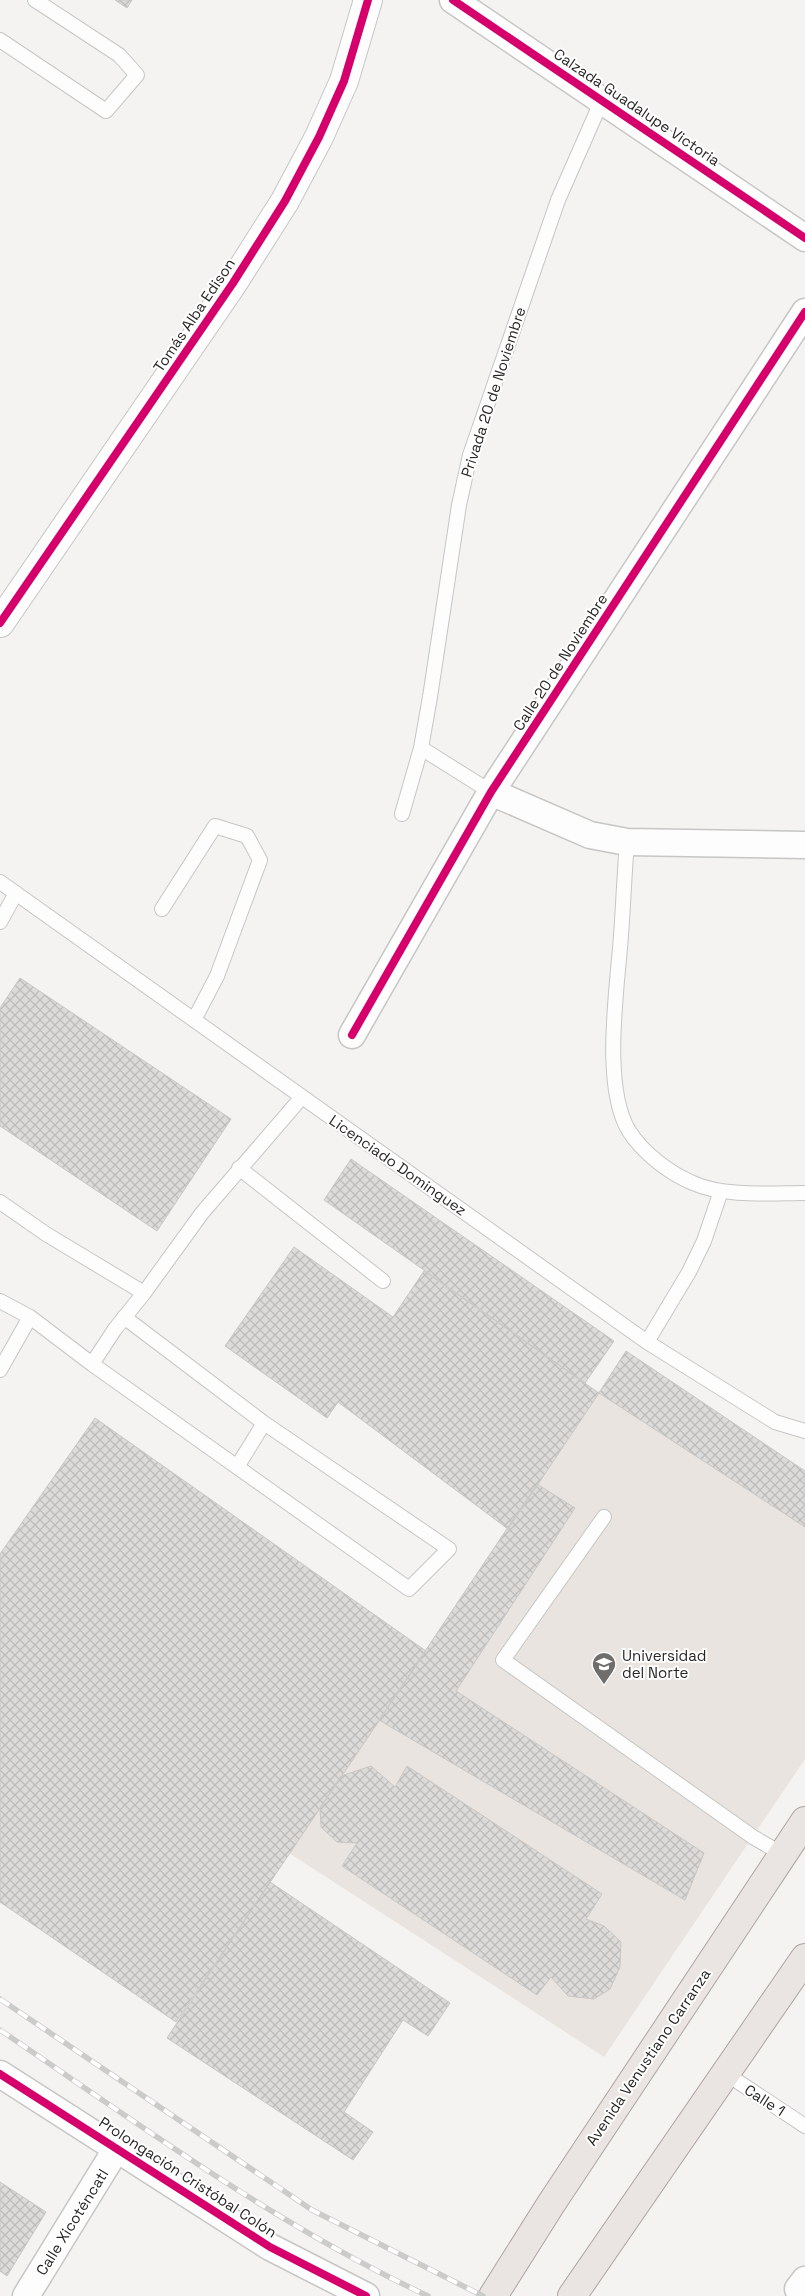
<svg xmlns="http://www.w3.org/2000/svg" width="805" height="2296" font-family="'Space Grotesk',sans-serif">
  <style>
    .built { fill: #e9e4df }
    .building { fill: url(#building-cross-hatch); stroke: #c8c7c6 }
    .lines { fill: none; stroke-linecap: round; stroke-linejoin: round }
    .service-casing { stroke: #c6c6c4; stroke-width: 16 }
    .minor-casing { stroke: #c6c6c4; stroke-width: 29 }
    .tertiary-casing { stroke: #c6c6c4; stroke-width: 30 }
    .primary-casing { stroke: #aea4a1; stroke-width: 30 }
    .service { stroke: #fdfdfd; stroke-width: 14 }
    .minor { stroke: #fdfdfd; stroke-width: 26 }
    .tertiary { stroke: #fdfdfd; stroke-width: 28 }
    .primary { stroke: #eae5e2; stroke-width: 28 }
    .rail-casing { stroke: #cbcbca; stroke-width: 5.5 }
    .rail { stroke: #fff; stroke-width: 4; stroke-dasharray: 11; stroke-linecap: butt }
    .cycleway-casing { stroke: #fff; stroke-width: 11 }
    .cycleway { stroke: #d6006c; stroke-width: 8 }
    .labels { text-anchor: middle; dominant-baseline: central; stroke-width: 4; stroke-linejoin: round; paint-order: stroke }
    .street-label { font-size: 15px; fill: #282726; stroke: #fff }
    .poi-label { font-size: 15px; fill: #282726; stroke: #fff; text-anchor: start }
  </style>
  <defs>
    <pattern id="building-cross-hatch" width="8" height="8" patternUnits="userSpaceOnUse" patternTransform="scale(1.25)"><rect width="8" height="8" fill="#dcdbda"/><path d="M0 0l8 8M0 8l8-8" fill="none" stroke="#bdbcbb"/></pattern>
  </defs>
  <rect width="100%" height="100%" fill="#f4f3f1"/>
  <path class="built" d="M 626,1351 L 805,1471 L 805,1759 L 604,2057 L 289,1853 Z"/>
  <path class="building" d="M 115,0 L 132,0 L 127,8 Z
    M 20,978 L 231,1119 L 157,1231 L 0,1126 L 0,1008 Z
    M 351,1159 L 614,1341 L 585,1383 L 324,1200 Z
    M 294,1247 L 393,1317 L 424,1271 L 599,1393 L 508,1529 L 338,1402 L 327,1418 L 225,1346 Z
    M 626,1351 L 805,1471 L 805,1527 L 599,1393 Z
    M 95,1418 L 426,1651 L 176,2022 L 0,1902 L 0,1554 Z
    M 537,1484 L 575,1508 L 456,1691 L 704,1853 L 685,1900 L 379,1720 Z
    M 371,1766 L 395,1787 L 407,1766 L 602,1894 L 586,1919 L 604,1926 L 621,1942 L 620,1967 L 610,1989 L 594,1999 L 568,1996 L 551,1977 L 537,1995 L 342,1866 L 357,1843 L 337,1842 L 321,1827 L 320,1808 L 341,1776 Z
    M 270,1882 L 450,2003 L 428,2036 L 403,2020 L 344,2112 L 373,2132 L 353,2160 L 167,2038 Z
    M 0,2182 L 46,2212 L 7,2276 L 0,2271 Z"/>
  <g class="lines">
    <g class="service-casing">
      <path id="service" d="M 0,40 L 106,111 L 137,75 L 119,55 L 35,0
        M 421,748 L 491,792
        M 402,814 L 421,748 L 430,697 L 459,505 L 470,455 L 558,200 L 602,100
        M 627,842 C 624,878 623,913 620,948 C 616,997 603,1088 629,1131 C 643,1153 669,1173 693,1183 C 723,1197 772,1193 805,1193
        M 0,882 L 647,1342 L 775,1422 L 805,1431
        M 162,909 L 215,826 L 247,836 L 260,860 L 217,976 L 194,1020
        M 0,922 L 16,893
        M 239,1168 L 383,1281
        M 0,1202 L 46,1234 L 144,1293
        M 0,1301 L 30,1317 L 92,1364 L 115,1329 L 144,1293 L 202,1213 L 302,1097
        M 647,1342 L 689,1272 L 704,1241 L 721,1191
        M 92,1364 L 409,1589 L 449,1549 L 264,1423 L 124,1317
        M 0,1370 L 30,1317
        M 237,1467 L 264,1423
        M 604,1517 L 503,1660 L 753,1837 L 782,1854
        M 725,2073 L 805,2126"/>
    </g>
    <g class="minor-casing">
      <path id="minor" d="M 453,0 L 805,238
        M 491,792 L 590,835 L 627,842 L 805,845
        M 352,1035 L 491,792 L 805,312
        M 0,2074 L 270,2247 L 366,2296
        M 798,2289 L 805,2280
        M 26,2296 L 117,2148"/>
    </g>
    <g class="tertiary-casing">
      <path id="tertiary" d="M 0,623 L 233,283 L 285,201 L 319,137 L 344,81 L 368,0"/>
    </g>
    <g class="primary-casing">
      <path id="primary" d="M 493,2296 L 551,2204 L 805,1821
        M 572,2296 L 805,1958"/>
    </g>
    <use href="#service" class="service"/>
    <use href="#minor" class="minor"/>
    <use href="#tertiary" class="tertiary"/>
    <use href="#primary" class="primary"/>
    <g class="rail-casing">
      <path id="rail" d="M 0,1999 L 312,2210 L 483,2296
        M 0,2030 C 139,2124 276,2225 428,2296"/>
    </g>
    <use href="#rail" class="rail"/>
    <g class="cycleway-casing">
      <path id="cycleway" d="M 453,0 L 805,238
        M 0,623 L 233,283 L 285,201 L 319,137 L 344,81 L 368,0
        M 352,1035 L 491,792 L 805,312
        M 0,2074 L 270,2247 L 366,2296"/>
    </g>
    <use href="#cycleway" class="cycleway"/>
  </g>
  <defs>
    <g id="university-pin" transform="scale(1.25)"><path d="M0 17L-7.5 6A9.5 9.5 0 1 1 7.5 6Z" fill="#6f6e6d" stroke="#fff"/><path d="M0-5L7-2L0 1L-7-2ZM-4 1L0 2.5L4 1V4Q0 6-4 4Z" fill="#fff"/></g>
  </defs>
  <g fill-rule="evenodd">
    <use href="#university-pin" x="604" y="1664"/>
  </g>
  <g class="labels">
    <g class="street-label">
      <text transform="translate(637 107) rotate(34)">Calzada Guadalupe Victoria</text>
      <text transform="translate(194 315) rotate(-56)">Tomás Alba Edison</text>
      <text transform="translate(493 392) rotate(-72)">Privada 20 de Noviembre</text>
      <text transform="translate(560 662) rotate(-57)">Calle 20 de Noviembre</text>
      <text transform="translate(398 1165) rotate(35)">Licenciado Dominguez</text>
      <text transform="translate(648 2057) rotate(-56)">Avenida Venustiano Carranza</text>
      <text transform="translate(765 2100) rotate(33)">Calle 1</text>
      <text transform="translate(188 2177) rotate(33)">Prolongación Cristóbal Colón</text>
      <text transform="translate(72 2222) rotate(-58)">Calle Xicoténcatl</text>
    </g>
    <g class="poi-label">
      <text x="622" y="1655">Universidad<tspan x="622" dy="17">del Norte</tspan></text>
    </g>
  </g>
</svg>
